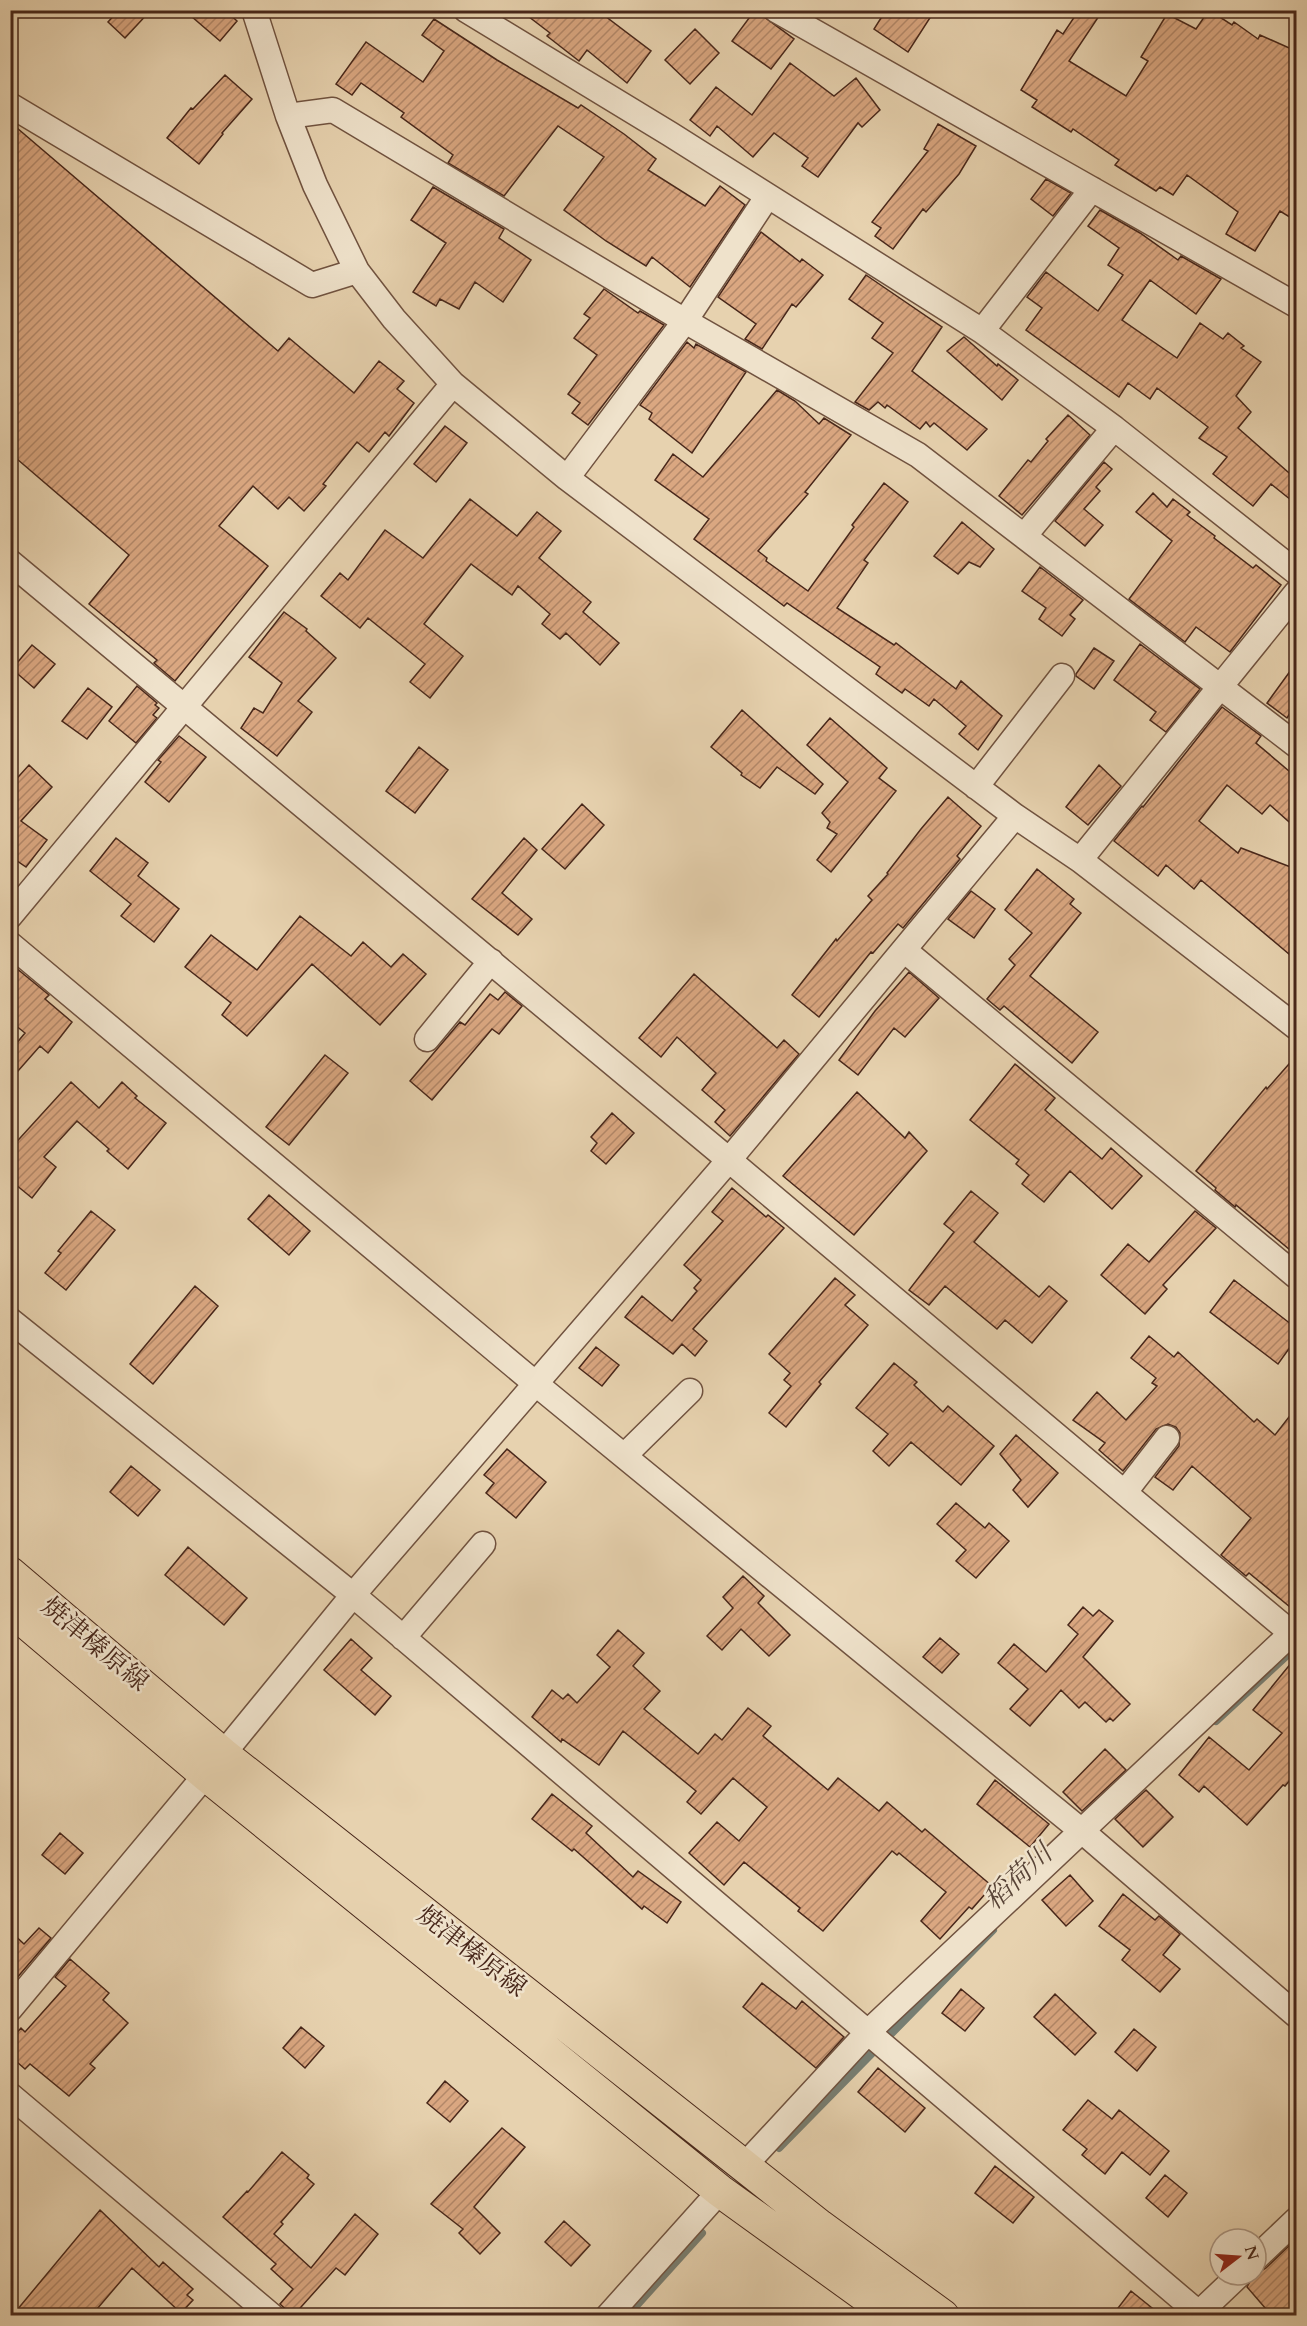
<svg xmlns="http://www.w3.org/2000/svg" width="1307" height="2326" font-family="Cardo,'Noto Serif JP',serif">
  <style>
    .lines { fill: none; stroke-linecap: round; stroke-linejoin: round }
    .stream { stroke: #777e72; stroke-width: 8 }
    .building { fill: url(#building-hatch); stroke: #48271a; stroke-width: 1.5 }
    .minor-casing { stroke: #70523f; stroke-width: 27 }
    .major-casing { stroke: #48271a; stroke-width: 34 }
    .minor { stroke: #efe2cb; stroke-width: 24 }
    .major { stroke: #e7d2af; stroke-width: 32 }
    .labels { text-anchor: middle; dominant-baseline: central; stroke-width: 5; stroke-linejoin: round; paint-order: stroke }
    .street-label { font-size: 26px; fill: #48271a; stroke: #efe2cb }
    .water-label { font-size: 27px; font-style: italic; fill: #584437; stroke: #efe2cb }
  </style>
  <defs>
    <pattern id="building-hatch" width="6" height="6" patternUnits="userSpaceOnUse" patternTransform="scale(1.5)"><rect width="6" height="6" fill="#daa781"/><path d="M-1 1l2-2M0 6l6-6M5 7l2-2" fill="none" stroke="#b38869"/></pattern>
  </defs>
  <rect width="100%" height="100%" fill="#e7d2af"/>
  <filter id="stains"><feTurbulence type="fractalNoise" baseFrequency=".00333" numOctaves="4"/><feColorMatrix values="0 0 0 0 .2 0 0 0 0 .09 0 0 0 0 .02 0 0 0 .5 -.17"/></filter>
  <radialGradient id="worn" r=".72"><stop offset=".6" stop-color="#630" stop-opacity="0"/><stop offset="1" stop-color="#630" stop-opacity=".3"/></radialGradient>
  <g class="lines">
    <path class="stream" d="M 1216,1721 L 1296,1647
      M 779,2148 L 993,1930
      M 627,2316 L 702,2233"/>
  </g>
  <path class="building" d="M 119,10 L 151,10 L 125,38 L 108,22 Z
    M 184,10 L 225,10 L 237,21 L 220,41 Z
    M 520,10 L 597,10 L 651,51 L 627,83 L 587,50 L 579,61 L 547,36 L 550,33 Z
    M 755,10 L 794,39 L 771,69 L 732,41 Z
    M 886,10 L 935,10 L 908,52 L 874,29 Z
    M 1079,10 L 1103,10 L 1069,61 L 1126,96 L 1148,61 L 1141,57 L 1167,14 L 1196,29 L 1209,10 L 1232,25 L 1234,22 L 1258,39 L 1260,35 L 1296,51 L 1296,221 L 1280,211 L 1255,251 L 1226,234 L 1238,212 L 1187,175 L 1173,195 L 1160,187 L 1156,191 L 1115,165 L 1119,160 L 1073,129 L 1071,132 L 1032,107 L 1037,100 L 1021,90 L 1057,30 L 1063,34 Z
    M 434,19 L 497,60 L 578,108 L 581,105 L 624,134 L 656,159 L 648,170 L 705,206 L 720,186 L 745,205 L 690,287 L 652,257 L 646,266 L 606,241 L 564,210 L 604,157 L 558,126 L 504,196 L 448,163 L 453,155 L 401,117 L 404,113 L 361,83 L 352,95 L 336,84 L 366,42 L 423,82 L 444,51 L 422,35 Z
    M 695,29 L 719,53 L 690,84 L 665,60 Z
    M 790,63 L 834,96 L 856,78 L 880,110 L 862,127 L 858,123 L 818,177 L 802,166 L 808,158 L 774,133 L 753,157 L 717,126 L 710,136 L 690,120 L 716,87 L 752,115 Z
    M 225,75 L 252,99 L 222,133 L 223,134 L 199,164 L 167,138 L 191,108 L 193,109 Z
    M 10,122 L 278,351 L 289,338 L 354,393 L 379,361 L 404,381 L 397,389 L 414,403 L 389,436 L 385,432 L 369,452 L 357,442 L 323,484 L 326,486 L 304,511 L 289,497 L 278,509 L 253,486 L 219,526 L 268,566 L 175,681 L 154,663 L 157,660 L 89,604 L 129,555 L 10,453 Z
    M 938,124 L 976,146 L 959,174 L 926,212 L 923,209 L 893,249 L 875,236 L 881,228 L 872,222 L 928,151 L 924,149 Z
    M 1046,179 L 1071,193 L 1053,216 L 1031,199 Z
    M 433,187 L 504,229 L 499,238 L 531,260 L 503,302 L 475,282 L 459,309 L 440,299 L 436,306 L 413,292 L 446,243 L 411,220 Z
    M 1100,210 L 1140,233 L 1178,260 L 1181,256 L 1221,279 L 1196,314 L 1150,280 L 1122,320 L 1177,358 L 1200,323 L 1223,339 L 1228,333 L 1244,346 L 1241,348 L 1261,362 L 1236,396 L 1251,412 L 1238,428 L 1296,479 L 1296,504 L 1271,484 L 1253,506 L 1213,474 L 1227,457 L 1199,438 L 1208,427 L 1157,388 L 1150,399 L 1128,383 L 1119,397 L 1026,330 L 1042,308 L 1027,297 L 1046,272 L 1098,311 L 1123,275 L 1108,265 L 1119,248 L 1088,226 Z
    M 761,232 L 800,262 L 802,259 L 823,275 L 796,307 L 792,304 L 762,349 L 745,339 L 756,324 L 718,297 Z
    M 866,275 L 942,327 L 912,371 L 987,429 L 967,450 L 934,423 L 930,427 L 926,422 L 920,429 L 887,405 L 885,408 L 878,402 L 869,410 L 855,402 L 893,353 L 872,338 L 883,323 L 849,299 Z
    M 604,289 L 638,313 L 640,311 L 664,325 L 588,425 L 572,413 L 580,403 L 568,394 L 597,355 L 574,338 L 590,318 L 584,314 Z
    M 964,337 L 997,366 L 998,364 L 1018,380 L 1002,400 L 947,351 Z
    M 687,342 L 694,348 L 696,344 L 746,372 L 692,453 L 649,419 L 652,413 L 640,405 Z
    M 777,390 L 795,401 L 819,424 L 824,418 L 851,435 L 805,492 L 808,494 L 758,551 L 767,558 L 766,561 L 808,591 L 854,527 L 852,525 L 884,483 L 908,502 L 864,560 L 868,563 L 837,608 L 894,645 L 896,643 L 956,689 L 961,681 L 1002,716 L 978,750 L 959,734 L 966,726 L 934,699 L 929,706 L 905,689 L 902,693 L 876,674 L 880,667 L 787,603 L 784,606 L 694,539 L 709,519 L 655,480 L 673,454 L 703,477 Z
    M 1068,415 L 1090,435 L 1022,515 L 999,496 L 1028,460 L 1031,462 L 1048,441 L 1046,439 Z
    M 445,426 L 467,443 L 436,482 L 414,464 Z
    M 1104,462 L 1112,469 L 1096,487 L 1100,491 L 1084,509 L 1103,525 L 1085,546 L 1055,521 Z
    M 1153,493 L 1167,507 L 1173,499 L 1190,512 L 1187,515 L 1215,536 L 1214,538 L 1253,568 L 1256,565 L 1281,585 L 1230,652 L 1196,627 L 1185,642 L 1129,599 L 1172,541 L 1136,512 Z
    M 470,499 L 517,536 L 537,512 L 561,531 L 539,558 L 591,602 L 583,612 L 619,643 L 600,665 L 566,633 L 560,639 L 542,624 L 550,614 L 518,586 L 512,595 L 471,564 L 424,624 L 463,656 L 430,698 L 410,682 L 425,664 L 368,618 L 360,628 L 321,596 L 340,573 L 348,580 L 385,530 L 423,558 Z
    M 962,522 L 994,549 L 980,567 L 969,562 L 958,574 L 934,556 Z
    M 1040,567 L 1083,600 L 1070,615 L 1075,619 L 1062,636 L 1039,619 L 1046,608 L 1022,591 Z
    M 284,612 L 307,629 L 306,631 L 336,658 L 298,701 L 312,712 L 277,756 L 241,728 L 254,708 L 263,713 L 282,683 L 249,657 Z
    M 1140,644 L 1200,689 L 1166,732 L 1150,720 L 1156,712 L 1114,680 Z
    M 32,645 L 55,664 L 34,688 L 12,669 Z
    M 1094,648 L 1114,661 L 1094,689 L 1076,676 L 1076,674 Z
    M 1296,663 L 1296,704 L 1287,718 L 1267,703 Z
    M 137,686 L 157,703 L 155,705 L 159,708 L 153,715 L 157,718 L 136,743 L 109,721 Z
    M 88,688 L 112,707 L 87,739 L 62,721 Z
    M 1222,707 L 1261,736 L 1256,743 L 1296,777 L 1296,828 L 1270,805 L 1262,814 L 1227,785 L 1199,821 L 1238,853 L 1241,848 L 1296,869 L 1296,960 L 1201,880 L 1194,889 L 1166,865 L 1158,876 L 1114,841 L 1142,806 L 1143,807 Z
    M 742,710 L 823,784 L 815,794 L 777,767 L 760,788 L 741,775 L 742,773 L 711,747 Z
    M 830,718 L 887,768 L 879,778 L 896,791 L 831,872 L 817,860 L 837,834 L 827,828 L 830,822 L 822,813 L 848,782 L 807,745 Z
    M 179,736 L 206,757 L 169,802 L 145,782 L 161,762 L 158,760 Z
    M 419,747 L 448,770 L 415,813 L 386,791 Z
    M 29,765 L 52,787 L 21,821 L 47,840 L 26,867 L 10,856 L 10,786 Z
    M 1099,765 L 1121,786 L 1088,825 L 1066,807 Z
    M 948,797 L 981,826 L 957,856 L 960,859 L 903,928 L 898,924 L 873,953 L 871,952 L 819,1017 L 792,995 L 836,939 L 837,941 L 872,900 L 868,896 L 888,874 L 887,873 L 921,829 Z
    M 582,804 L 604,825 L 565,869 L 542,849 Z
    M 116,838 L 148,863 L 138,876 L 179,909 L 154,942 L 121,916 L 131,904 L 90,871 Z
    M 524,838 L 537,850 L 502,893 L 532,919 L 518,935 L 472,899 Z
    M 1037,869 L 1074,899 L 1070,904 L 1081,913 L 1030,976 L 1098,1032 L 1072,1063 L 1004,1006 L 1000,1010 L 987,999 L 1015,965 L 1009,959 L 1032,933 L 1005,910 Z
    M 971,891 L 995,909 L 974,938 L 948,919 Z
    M 300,916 L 351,956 L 363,942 L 391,967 L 403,954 L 426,974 L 380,1025 L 312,964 L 247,1036 L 222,1015 L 231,1003 L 185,967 L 211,935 L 257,970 Z
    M 10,963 L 49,995 L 45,999 L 72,1022 L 48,1053 L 40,1046 L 10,1080 L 10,1051 L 25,1033 L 10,1021 Z
    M 909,972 L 939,998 L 905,1037 L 894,1028 L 858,1075 L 839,1060 L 875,1011 Z
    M 694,974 L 777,1048 L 784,1040 L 799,1054 L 730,1136 L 715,1122 L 725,1110 L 702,1090 L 716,1073 L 677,1037 L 661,1057 L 639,1038 Z
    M 505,992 L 522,1006 L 499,1034 L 492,1029 L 432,1100 L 410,1081 L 460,1022 L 465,1025 L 490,994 L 498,1000 Z
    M 325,1055 L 348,1073 L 289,1145 L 266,1127 Z
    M 1296,1056 L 1296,1255 L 1236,1205 L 1235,1207 L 1215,1190 L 1216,1188 L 1196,1171 L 1266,1087 L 1267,1089 Z
    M 1015,1064 L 1055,1098 L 1045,1110 L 1102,1159 L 1111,1148 L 1142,1176 L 1112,1209 L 1070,1171 L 1044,1202 L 1022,1184 L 1029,1175 L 1016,1164 L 1019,1160 L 970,1120 Z
    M 71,1082 L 99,1108 L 122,1082 L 137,1096 L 135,1098 L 166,1123 L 128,1169 L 107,1151 L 109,1149 L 77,1121 L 44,1157 L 56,1167 L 32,1198 L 10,1180 L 10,1149 Z
    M 857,1092 L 905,1138 L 909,1132 L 927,1151 L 854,1235 L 783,1176 Z
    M 612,1113 L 634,1133 L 606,1164 L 591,1151 L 597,1143 L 591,1137 Z
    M 732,1188 L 766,1217 L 768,1215 L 784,1228 L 693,1329 L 707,1341 L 695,1356 L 682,1344 L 673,1354 L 625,1317 L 642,1296 L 672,1321 L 697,1291 L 694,1288 L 701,1280 L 684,1265 L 723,1221 L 712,1212 Z
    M 971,1191 L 998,1213 L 974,1242 L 1039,1297 L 1049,1286 L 1067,1301 L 1032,1343 L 1005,1320 L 997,1329 L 945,1286 L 929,1305 L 909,1290 L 954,1232 L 944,1224 Z
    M 269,1195 L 310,1231 L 289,1255 L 248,1219 Z
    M 91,1211 L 115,1230 L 66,1290 L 45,1273 L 61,1253 L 58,1251 Z
    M 1195,1211 L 1216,1228 L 1163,1285 L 1167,1289 L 1145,1314 L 1101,1275 L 1128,1244 L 1149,1262 Z
    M 835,1278 L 855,1295 L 845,1305 L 868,1325 L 819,1382 L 821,1384 L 786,1427 L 769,1413 L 791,1386 L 784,1380 L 790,1373 L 769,1354 Z
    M 1234,1280 L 1296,1328 L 1296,1339 L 1278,1364 L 1210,1312 Z
    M 195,1286 L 218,1306 L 153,1384 L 130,1364 Z
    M 1149,1336 L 1174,1357 L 1178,1352 L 1254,1422 L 1257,1419 L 1275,1435 L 1296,1408 L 1296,1612 L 1249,1573 L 1246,1576 L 1221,1555 L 1251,1518 L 1192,1466 L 1173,1490 L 1155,1477 L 1179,1446 L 1180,1433 L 1176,1427 L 1168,1424 L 1156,1429 L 1123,1471 L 1099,1450 L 1105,1443 L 1073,1420 L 1097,1392 L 1126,1420 L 1157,1386 L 1152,1383 L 1156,1378 L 1131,1358 Z
    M 596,1347 L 619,1365 L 602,1386 L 579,1368 Z
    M 894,1363 L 917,1382 L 914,1385 L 943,1412 L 948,1406 L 994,1446 L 961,1485 L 911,1442 L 889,1466 L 873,1451 L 888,1434 L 856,1408 Z
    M 1016,1435 L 1058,1473 L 1028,1507 L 1013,1490 L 1021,1480 L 1000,1454 Z
    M 507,1449 L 546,1482 L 516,1518 L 486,1493 L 494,1483 L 484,1475 Z
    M 131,1466 L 160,1490 L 138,1516 L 110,1492 Z
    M 956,1503 L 985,1528 L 989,1523 L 1009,1541 L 976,1578 L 956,1561 L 966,1550 L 937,1524 Z
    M 188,1547 L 247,1598 L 224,1625 L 165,1575 Z
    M 743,1576 L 764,1596 L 758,1603 L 790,1635 L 769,1656 L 741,1629 L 722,1650 L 707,1636 L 733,1608 L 723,1597 Z
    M 1083,1607 L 1093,1616 L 1099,1610 L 1113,1621 L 1083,1657 L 1130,1704 L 1113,1721 L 1110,1718 L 1106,1722 L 1085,1702 L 1079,1708 L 1061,1690 L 1030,1726 L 1010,1709 L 1028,1689 L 998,1663 L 1014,1644 L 1046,1672 L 1078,1634 L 1068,1625 Z
    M 618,1630 L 644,1653 L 633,1666 L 660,1691 L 644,1709 L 698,1754 L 715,1734 L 722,1740 L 748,1708 L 771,1726 L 763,1736 L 828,1790 L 838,1778 L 879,1811 L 887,1802 L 922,1832 L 925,1829 L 992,1886 L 972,1909 L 969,1907 L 940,1939 L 921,1921 L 946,1892 L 899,1853 L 897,1855 L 892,1851 L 823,1931 L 798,1911 L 800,1908 L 744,1862 L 724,1885 L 689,1853 L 717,1822 L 739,1841 L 767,1807 L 733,1778 L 701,1814 L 687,1802 L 696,1791 L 623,1731 L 599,1765 L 562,1739 L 561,1742 L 532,1717 L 552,1690 L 563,1699 L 568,1694 L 577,1703 L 610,1667 L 597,1655 Z
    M 940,1638 L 959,1654 L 942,1673 L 923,1657 Z
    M 351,1639 L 372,1658 L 361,1670 L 391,1696 L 375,1715 L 324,1670 Z
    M 1296,1657 L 1296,1773 L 1285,1786 L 1283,1785 L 1247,1825 L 1204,1786 L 1199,1792 L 1179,1775 L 1209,1737 L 1249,1770 L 1282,1733 L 1253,1710 Z
    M 1105,1749 L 1126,1770 L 1082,1811 L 1063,1792 Z
    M 995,1780 L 1049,1824 L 1030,1847 L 977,1804 Z
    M 1146,1790 L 1173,1817 L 1143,1847 L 1115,1819 Z
    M 552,1794 L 592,1826 L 586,1833 L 633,1877 L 638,1871 L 681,1902 L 667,1923 L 644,1906 L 642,1909 L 574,1849 L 572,1851 L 532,1819 Z
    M 60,1833 L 83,1853 L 65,1874 L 42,1855 Z
    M 1070,1875 L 1093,1901 L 1066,1926 L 1042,1900 Z
    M 1123,1894 L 1155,1920 L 1159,1916 L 1180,1934 L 1163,1955 L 1180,1969 L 1160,1992 L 1122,1960 L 1130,1950 L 1099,1926 Z
    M 39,1928 L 51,1938 L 10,1986 L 10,1931 L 24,1944 Z
    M 70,1959 L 109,1993 L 103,2000 L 128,2023 L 90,2064 L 95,2068 L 69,2096 L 30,2064 L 25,2069 L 10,2056 L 10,2040 L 21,2028 L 25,2032 L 66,1986 L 55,1977 Z
    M 762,1983 L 796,2009 L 802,2001 L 844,2037 L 816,2068 L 743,2007 Z
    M 961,1989 L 984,2008 L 965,2031 L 942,2013 Z
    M 1055,1994 L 1096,2033 L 1075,2055 L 1034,2017 Z
    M 301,2027 L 324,2046 L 305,2068 L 283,2048 Z
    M 1134,2029 L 1156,2047 L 1137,2071 L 1115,2052 Z
    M 878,2068 L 925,2108 L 905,2132 L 858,2092 Z
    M 445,2081 L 468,2101 L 450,2122 L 427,2103 Z
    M 1088,2100 L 1112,2119 L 1119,2110 L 1169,2151 L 1150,2175 L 1122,2152 L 1105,2174 L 1082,2155 L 1087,2149 L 1063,2130 Z
    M 502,2128 L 525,2147 L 474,2207 L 500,2233 L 480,2254 L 459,2233 L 463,2229 L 431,2204 Z
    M 282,2152 L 309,2175 L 307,2178 L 314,2184 L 281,2222 L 283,2224 L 274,2234 L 311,2268 L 355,2214 L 378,2234 L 345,2275 L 336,2268 L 293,2316 L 280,2304 L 293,2289 L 271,2269 L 276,2264 L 223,2217 L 247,2191 L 248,2192 Z
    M 995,2166 L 1034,2197 L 1013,2223 L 975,2193 Z
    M 1165,2175 L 1187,2193 L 1168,2217 L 1146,2198 Z
    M 100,2210 L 159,2267 L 163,2262 L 193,2289 L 187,2295 L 193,2300 L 181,2313 L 132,2268 L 91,2316 L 12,2316 Z
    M 564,2221 L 590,2245 L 571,2266 L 545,2242 Z
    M 1296,2239 L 1296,2316 L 1272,2316 L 1247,2287 L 1253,2276 L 1266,2268 Z
    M 1131,2291 L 1162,2316 L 1112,2316 Z"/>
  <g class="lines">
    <g class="minor-casing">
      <path id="minor" d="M 254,10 L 288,116 L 315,185 L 357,271 L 394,319 L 453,384 L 567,478 L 1015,816 L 1080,860 L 1296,1027
        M 466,10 L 670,134 L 982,331 L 1114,428 L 1296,572
        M 776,10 L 1296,305
        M 10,105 L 312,285 L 357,271
        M 288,116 L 333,110 L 685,321 L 918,455 L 1296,745
        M 982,331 L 1092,189
        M 567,478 L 685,321 L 767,197
        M 1025,535 L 1114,428
        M 10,562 L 729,1160 L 1296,1637
        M 976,787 L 1062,676
        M 1080,860 L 1296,593
        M 10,916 L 453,384
        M 10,944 L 536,1384 L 1083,1832 L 1296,2015
        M 904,950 L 1296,1276
        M 427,1039 L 491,961
        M 10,1320 L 353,1595 L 1202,2316
        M 624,1456 L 690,1391
        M 1125,1492 L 1167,1438
        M 403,1638 L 483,1544
        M 10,2009 L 223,1754 L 353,1595 L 729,1160 L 1015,816
        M 10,2095 L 272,2316
        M 744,2166 L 868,2032 L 1296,1629
        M 1256,2258 L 1296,2220
        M 1199,2313 L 1239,2275
        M 608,2316 L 720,2191"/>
    </g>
    <g class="major-casing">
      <path id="major" d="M 10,1573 L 223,1754 L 820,2226 L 943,2316
        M 10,1609 L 206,1775 L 720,2191 L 893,2316"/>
    </g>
    <use href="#minor" class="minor"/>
    <use href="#major" class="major"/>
  </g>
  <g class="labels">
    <g class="street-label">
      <text transform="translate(95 1644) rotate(40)">焼津榛原線</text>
      <text transform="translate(472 1951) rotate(38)">焼津榛原線</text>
    </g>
    <g class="water-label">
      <text transform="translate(1018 1877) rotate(-43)">稻荷川</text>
    </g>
  </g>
  <rect width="1307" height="2326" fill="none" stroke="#e7d2af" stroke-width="36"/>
  <rect x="12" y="12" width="1283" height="2302" fill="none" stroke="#48271a" stroke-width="3"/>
  <rect x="18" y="18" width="1271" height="2290" fill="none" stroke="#48271a" stroke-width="1.5"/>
  <g transform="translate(1238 2257) rotate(73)"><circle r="28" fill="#efe2cb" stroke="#ac9784" stroke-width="1.5"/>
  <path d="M0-4.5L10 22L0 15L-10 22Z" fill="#8f2418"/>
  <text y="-9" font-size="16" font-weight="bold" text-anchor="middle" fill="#48271a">N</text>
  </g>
  <rect width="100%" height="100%" filter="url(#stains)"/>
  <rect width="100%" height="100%" fill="url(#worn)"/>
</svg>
